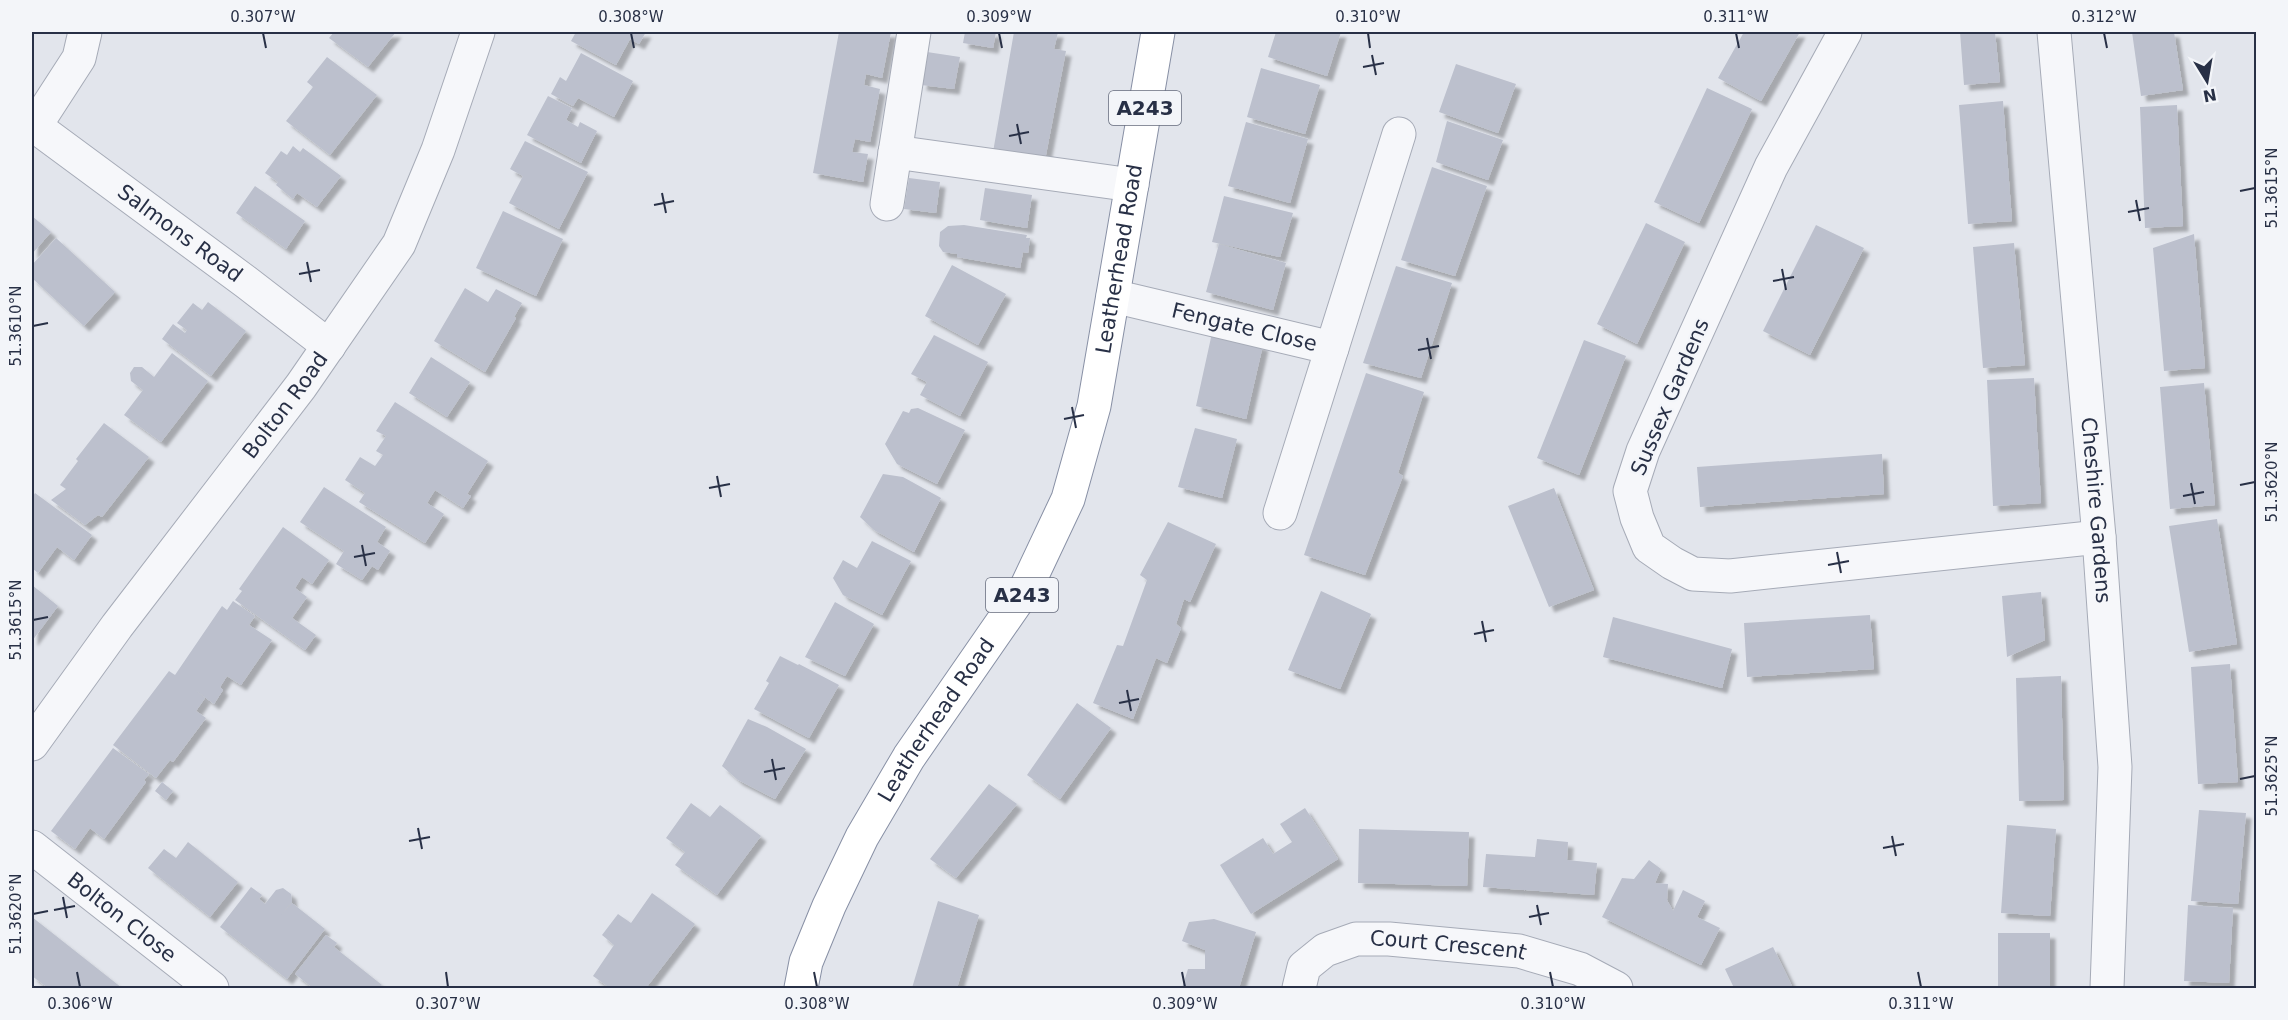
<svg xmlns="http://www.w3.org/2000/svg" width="2288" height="1020" font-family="'DejaVu Sans',sans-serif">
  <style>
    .building { fill: #bcc0cd; filter: url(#shadow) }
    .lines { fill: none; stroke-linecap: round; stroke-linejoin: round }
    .minor-casing { stroke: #a6abb7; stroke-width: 35 }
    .highway-casing { stroke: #8890a5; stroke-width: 35 }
    .minor { stroke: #f6f7fa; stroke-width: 33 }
    .highway { stroke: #fff; stroke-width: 33 }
    .ticks { fill: none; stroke: #283046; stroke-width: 2 }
    .labels { text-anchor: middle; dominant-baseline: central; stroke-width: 4.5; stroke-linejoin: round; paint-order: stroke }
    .shield { fill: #f3f5f9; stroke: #656b7c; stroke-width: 1.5 }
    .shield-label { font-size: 20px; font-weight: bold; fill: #283046 }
    .street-label { font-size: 21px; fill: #283046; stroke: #f3f5f9 }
    .neatline { fill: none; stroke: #283046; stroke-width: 2 }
    .ticks-label { font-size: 15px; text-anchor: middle; fill: #283046 }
  </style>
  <defs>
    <filter id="shadow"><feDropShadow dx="5.5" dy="5.5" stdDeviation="1.5" flood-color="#0004"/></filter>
  </defs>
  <rect width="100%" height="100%" fill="#e2e5ec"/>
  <path class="building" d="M 334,32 L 396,32 L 368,67 L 329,38 Z
    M 576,32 L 646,32 L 639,44 L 630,39 L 616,65 L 571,41 Z
    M 839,32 L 891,32 L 882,78 L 866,74 L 864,85 L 880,89 L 870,142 L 855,139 L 852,152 L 868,154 L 863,182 L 813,173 Z
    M 965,32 L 996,32 L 993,48 L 963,43 Z
    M 1014,32 L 1058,32 L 1054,49 L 1066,51 L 1045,160 L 993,152 Z
    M 1276,32 L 1341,32 L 1327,76 L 1268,57 Z
    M 1744,32 L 1800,32 L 1761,101 L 1718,78 Z
    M 1960,32 L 1995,32 L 2000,82 L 1964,85 Z
    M 2132,32 L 2174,32 L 2183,90 L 2141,96 Z
    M 927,52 L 960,57 L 954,89 L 921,85 Z
    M 581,53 L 633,81 L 614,117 L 578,98 L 573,106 L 551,94 L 560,77 L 566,81 Z
    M 327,57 L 377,95 L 330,155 L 286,121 L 313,87 L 307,82 Z
    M 1456,64 L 1516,84 L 1498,133 L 1439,112 Z
    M 1261,68 L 1320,85 L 1305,134 L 1247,117 Z
    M 1707,88 L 1752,109 L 1699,223 L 1654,202 Z
    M 548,96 L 572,108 L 566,120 L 578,127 L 580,122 L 597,131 L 581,163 L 527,135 Z
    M 2003,101 L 2012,221 L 1968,224 L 1959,105 Z
    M 2177,105 L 2183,226 L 2145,228 L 2140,107 Z
    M 1447,121 L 1503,140 L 1488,180 L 1436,162 Z
    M 1246,122 L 1308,139 L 1290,203 L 1228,186 Z
    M 525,141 L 588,172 L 559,229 L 509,203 L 523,176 L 510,169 Z
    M 293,146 L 300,152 L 303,148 L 341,176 L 317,207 L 297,193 L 293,199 L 276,185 L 278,182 L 265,173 L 281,151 L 287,155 Z
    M 1432,167 L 1487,186 L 1455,276 L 1401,260 Z
    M 909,178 L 940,182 L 936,213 L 904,209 Z
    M 255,186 L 305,221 L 286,249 L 236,213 Z
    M 985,188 L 1032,195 L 1027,228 L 980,220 Z
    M 1224,196 L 1293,213 L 1280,257 L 1212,242 Z
    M 503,211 L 563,239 L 536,296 L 476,268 Z
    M 32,216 L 51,232 L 32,254 Z
    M 1646,223 L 1685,242 L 1637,344 L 1597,324 Z
    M 964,225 L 1027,235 L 1026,238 L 1030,238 L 1028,253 L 1023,252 L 1020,268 L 957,257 L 957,254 L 943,252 L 939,246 L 940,232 L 948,226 Z
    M 1816,225 L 1864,248 L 1810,355 L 1763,331 Z
    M 2194,234 L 2205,368 L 2164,371 L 2153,248 Z
    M 56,238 L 115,292 L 84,326 L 32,278 L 32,265 Z
    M 2014,243 L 2025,365 L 1983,368 L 1973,247 Z
    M 1219,244 L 1286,263 L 1273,310 L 1206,292 Z
    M 952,265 L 1006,294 L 978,345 L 925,316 Z
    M 1396,266 L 1452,283 L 1421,378 L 1363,363 Z
    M 465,288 L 488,302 L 496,289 L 522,303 L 514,317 L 516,318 L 485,372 L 434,341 Z
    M 208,302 L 246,331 L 211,376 L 162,339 L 173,324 L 185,333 L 187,330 L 177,323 L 193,303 L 202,310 Z
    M 1212,333 L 1263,345 L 1246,419 L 1196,406 Z
    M 934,335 L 988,362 L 960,416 L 920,395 L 927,382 L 911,374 Z
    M 1584,340 L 1626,356 L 1579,475 L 1537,458 Z
    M 172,353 L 208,381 L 161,442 L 124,415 L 143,390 L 131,381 L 130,373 L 134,367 L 142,367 L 154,377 Z
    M 431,357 L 470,382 L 447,417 L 409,393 Z
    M 1366,373 L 1424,392 L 1398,473 L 1403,476 L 1365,575 L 1304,555 Z
    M 2034,378 L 2041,503 L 1993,506 L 1987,380 Z
    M 2204,383 L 2215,505 L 2170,509 L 2160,387 Z
    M 395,402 L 488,461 L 467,494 L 471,496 L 463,508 L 435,490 L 427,503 L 444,514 L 425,543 L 359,502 L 365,493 L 345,480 L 360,457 L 375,466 L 383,455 L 376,451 L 386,436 L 376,431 Z
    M 918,408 L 965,430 L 937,484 L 897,464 L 885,444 L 903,411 L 909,413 L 911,409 Z
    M 104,423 L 149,457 L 102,517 L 98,515 L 85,525 L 51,500 L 66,489 L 60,485 L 78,461 L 76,459 Z
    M 1195,428 L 1237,439 L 1222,498 L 1178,487 Z
    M 1882,454 L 1884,494 L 1700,507 L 1697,467 Z
    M 883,474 L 903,477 L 941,498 L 914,552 L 874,530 L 860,517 Z
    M 324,487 L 386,527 L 377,542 L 390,551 L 378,570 L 372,566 L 362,580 L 336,564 L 344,551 L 300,522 Z
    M 1554,488 L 1594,590 L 1549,607 L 1508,506 Z
    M 35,493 L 92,535 L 74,560 L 57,547 L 38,573 L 32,568 L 32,498 Z
    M 2217,519 L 2237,644 L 2189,652 L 2169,526 Z
    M 1168,522 L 1216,544 L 1190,602 L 1184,599 L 1176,624 L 1181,628 L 1167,663 L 1156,658 L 1133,719 L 1093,703 L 1117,645 L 1123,646 L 1147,580 L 1140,575 Z
    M 283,527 L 329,560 L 312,584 L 302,577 L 295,588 L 307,597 L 292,618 L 316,635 L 305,650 L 235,600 L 242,591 L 239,589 Z
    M 872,541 L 911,561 L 882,615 L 843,595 L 833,578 L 843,560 L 857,568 Z
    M 32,585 L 58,606 L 32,641 Z
    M 1321,591 L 1371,614 L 1340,689 L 1288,670 Z
    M 2041,592 L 2045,640 L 2007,657 L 2002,596 Z
    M 233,601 L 255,616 L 249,625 L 272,640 L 241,685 L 227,676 L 220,687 L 223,690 L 214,704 L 194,689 L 205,698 L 196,711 L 206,718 L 173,762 L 170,760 L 156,778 L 113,745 L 169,671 L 175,675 L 222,606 L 227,610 Z
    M 835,602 L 874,624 L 845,676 L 805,657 Z
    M 1870,615 L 1874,669 L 1747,677 L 1744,623 Z
    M 1613,617 L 1732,649 L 1722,688 L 1603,657 Z
    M 780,656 L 798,665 L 799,664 L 839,685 L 809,738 L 754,709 L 769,683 L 766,681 Z
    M 2230,664 L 2238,782 L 2198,784 L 2191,667 Z
    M 2061,676 L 2064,800 L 2019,801 L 2016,678 Z
    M 1077,703 L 1111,728 L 1060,799 L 1027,775 Z
    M 748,719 L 767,727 L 806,749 L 775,799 L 738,780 L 722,766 Z
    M 113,748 L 149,774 L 144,780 L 146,782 L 104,839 L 90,828 L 75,849 L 51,831 Z
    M 162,782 L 173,791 L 166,800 L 155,791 Z
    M 989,784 L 1017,804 L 956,878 L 930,859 Z
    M 691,803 L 710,817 L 720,805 L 761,836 L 717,895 L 675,865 L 685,852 L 666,838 Z
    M 1305,808 L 1338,859 L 1251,914 L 1220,865 L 1263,838 L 1273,854 L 1292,842 L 1280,824 Z
    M 2199,810 L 2246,813 L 2238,904 L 2191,901 Z
    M 2007,825 L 2056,829 L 2050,916 L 2001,913 Z
    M 1359,829 L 1469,832 L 1467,886 L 1358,883 Z
    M 1537,839 L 1568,842 L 1567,860 L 1597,863 L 1594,895 L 1483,887 L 1486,854 L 1535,857 Z
    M 188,842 L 238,882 L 210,917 L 148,868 L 164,849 L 176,858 Z
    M 1649,860 L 1661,869 L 1655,883 L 1668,884 L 1667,900 L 1673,911 L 1683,890 L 1705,901 L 1697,917 L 1720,928 L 1701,965 L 1602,917 L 1622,878 L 1634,879 Z
    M 251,887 L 262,895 L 259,899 L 265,904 L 276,890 L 283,888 L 291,894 L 292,902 L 281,915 L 292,903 L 325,929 L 287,979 L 220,927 Z
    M 652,893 L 695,924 L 646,988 L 610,988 L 593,976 L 614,945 L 602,935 L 618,914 L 631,923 Z
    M 938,901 L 979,915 L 957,988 L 912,988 Z
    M 2188,905 L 2233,908 L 2229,983 L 2184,981 Z
    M 32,917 L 122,988 L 48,988 L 32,976 Z
    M 1214,919 L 1256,932 L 1239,988 L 1182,988 L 1188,969 L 1205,969 L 1205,950 L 1182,941 L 1189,922 Z
    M 1998,933 L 2050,933 L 2050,988 L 1998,988 Z
    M 326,935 L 337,943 L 334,947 L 382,985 L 379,988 L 313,988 L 295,974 Z
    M 1773,947 L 1793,988 L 1734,988 L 1725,969 Z"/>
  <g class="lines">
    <g class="minor-casing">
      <g id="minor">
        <path d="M 1845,32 L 1771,167 L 1643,451 L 1630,491 L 1637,518 L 1649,547 L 1672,563 L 1693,574 L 1730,576 L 2099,537"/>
        <path id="s1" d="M 2054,32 L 2099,537 L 2115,767 L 2107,988"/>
        <path id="s2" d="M 32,124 L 246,282 L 329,346"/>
        <path d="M 35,126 L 79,58 L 85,32"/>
        <path d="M 895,152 L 1132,185"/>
        <path d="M 887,204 L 914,32"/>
        <path id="s3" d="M 1113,296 L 1332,348 L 1399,134"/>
        <path d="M 1280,513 L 1332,348"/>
        <path id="s4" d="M 32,744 L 117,626 L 301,386 L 399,244 L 438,150 L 478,32"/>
        <path id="s5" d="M 32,847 L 212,988"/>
        <path id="s6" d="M 1299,988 L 1304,967 L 1325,950 L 1356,939 L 1389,939 L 1519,951 L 1580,969 L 1616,988"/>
      </g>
    </g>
    <g class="highway-casing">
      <g id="highway">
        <path id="s7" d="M 801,988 L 806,962 L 829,906 L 862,837 L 909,757 L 1026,588 L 1068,499 L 1094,406 L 1158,32"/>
      </g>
    </g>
    <use href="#minor" class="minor"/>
    <use href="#highway" class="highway"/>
  </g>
  <path class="ticks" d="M 263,33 L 266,48M 631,33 L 634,48M 999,33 L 1002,48M 1368,33 L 1370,48M 1736,33 L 1739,48M 2104,33 L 2107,48M 1372,55 L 1376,75M 1363,67 L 1384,63M 1017,124 L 1021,144M 1009,136 L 1029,132M 2240,191 L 2255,188M 662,193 L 666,213M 2136,200 L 2140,221M 654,205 L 674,201M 2128,212 L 2149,208M 307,262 L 311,282M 1782,269 L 1786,290M 299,274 L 320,270M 1773,281 L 1794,277M 33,326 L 48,323M 1427,338 L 1431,359M 1418,350 L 1439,346M 1072,407 L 1076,428M 1064,419 L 1084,415M 717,476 L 721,497M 2191,483 L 2195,504M 2240,485 L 2255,482M 709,488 L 730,484M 2183,496 L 2204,492M 362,545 L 366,566M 1837,552 L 1841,573M 354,557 L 375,553M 1828,565 L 1849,561M 33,620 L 48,617M 1482,621 L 1486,642M 1474,634 L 1494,630M 1127,690 L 1131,711M 1119,703 L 1139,699M 772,759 L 776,780M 764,772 L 785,768M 2240,779 L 2255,776M 418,828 L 422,849M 1892,836 L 1896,856M 409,841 L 430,837M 1883,848 L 1904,844M 63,897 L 67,918M 1537,905 L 1541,925M 54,910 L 75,906M 33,914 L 48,911M 1529,917 L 1549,913M 77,972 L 80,987M 446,972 L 448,987M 814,972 L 817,987M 1182,972 L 1185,987M 1550,972 L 1553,987M 1918,972 L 1921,987"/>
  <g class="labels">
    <g class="shield">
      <rect x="1109" y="91" width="72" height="34" rx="4.5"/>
      <rect x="986" y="578" width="72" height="34" rx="4.5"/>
    </g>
    <g class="shield-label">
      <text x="1145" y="108">A243</text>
      <text x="1022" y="595">A243</text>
    </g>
    <g class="street-label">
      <text stroke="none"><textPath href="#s2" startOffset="184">Salmons Road</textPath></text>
      <text stroke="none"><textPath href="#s7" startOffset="806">Leatherhead Road</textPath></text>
      <text stroke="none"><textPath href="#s3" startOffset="135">Fengate Close</textPath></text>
      <text transform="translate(1670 397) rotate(-67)">Sussex Gardens</text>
      <text stroke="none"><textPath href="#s4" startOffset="423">Bolton Road</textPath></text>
      <text stroke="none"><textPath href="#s1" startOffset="480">Cheshire Gardens</textPath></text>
      <text stroke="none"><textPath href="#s7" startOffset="302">Leatherhead Road</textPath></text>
      <text stroke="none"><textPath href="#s5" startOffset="114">Bolton Close</textPath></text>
      <text stroke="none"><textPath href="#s6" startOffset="174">Court Crescent</textPath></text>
    </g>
  </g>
  <rect width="2288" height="1020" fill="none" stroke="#f3f5f9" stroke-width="66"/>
  <g transform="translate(2207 81) rotate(169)" stroke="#f3f5f9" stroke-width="4.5" paint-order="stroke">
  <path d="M0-4.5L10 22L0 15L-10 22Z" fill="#283046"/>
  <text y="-9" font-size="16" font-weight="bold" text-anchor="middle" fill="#283046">N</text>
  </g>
  <rect x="33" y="33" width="2222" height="954" class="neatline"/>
  <g class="ticks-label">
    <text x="263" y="22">0.307°W</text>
    <text x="631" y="22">0.308°W</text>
    <text x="999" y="22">0.309°W</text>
    <text x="1368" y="22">0.310°W</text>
    <text x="1736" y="22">0.311°W</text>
    <text x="2104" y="22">0.312°W</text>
    <text transform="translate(2272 188) rotate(-90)" y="5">51.3615°N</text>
    <text transform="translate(16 326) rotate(-90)" y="5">51.3610°N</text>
    <text transform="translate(2272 482) rotate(-90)" y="5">51.3620°N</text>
    <text transform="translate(16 620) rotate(-90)" y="5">51.3615°N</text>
    <text transform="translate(2272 776) rotate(-90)" y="5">51.3625°N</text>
    <text transform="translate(16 914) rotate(-90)" y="5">51.3620°N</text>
    <text x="80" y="1009">0.306°W</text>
    <text x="448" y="1009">0.307°W</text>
    <text x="817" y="1009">0.308°W</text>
    <text x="1185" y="1009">0.309°W</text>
    <text x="1553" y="1009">0.310°W</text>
    <text x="1921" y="1009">0.311°W</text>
  </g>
</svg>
